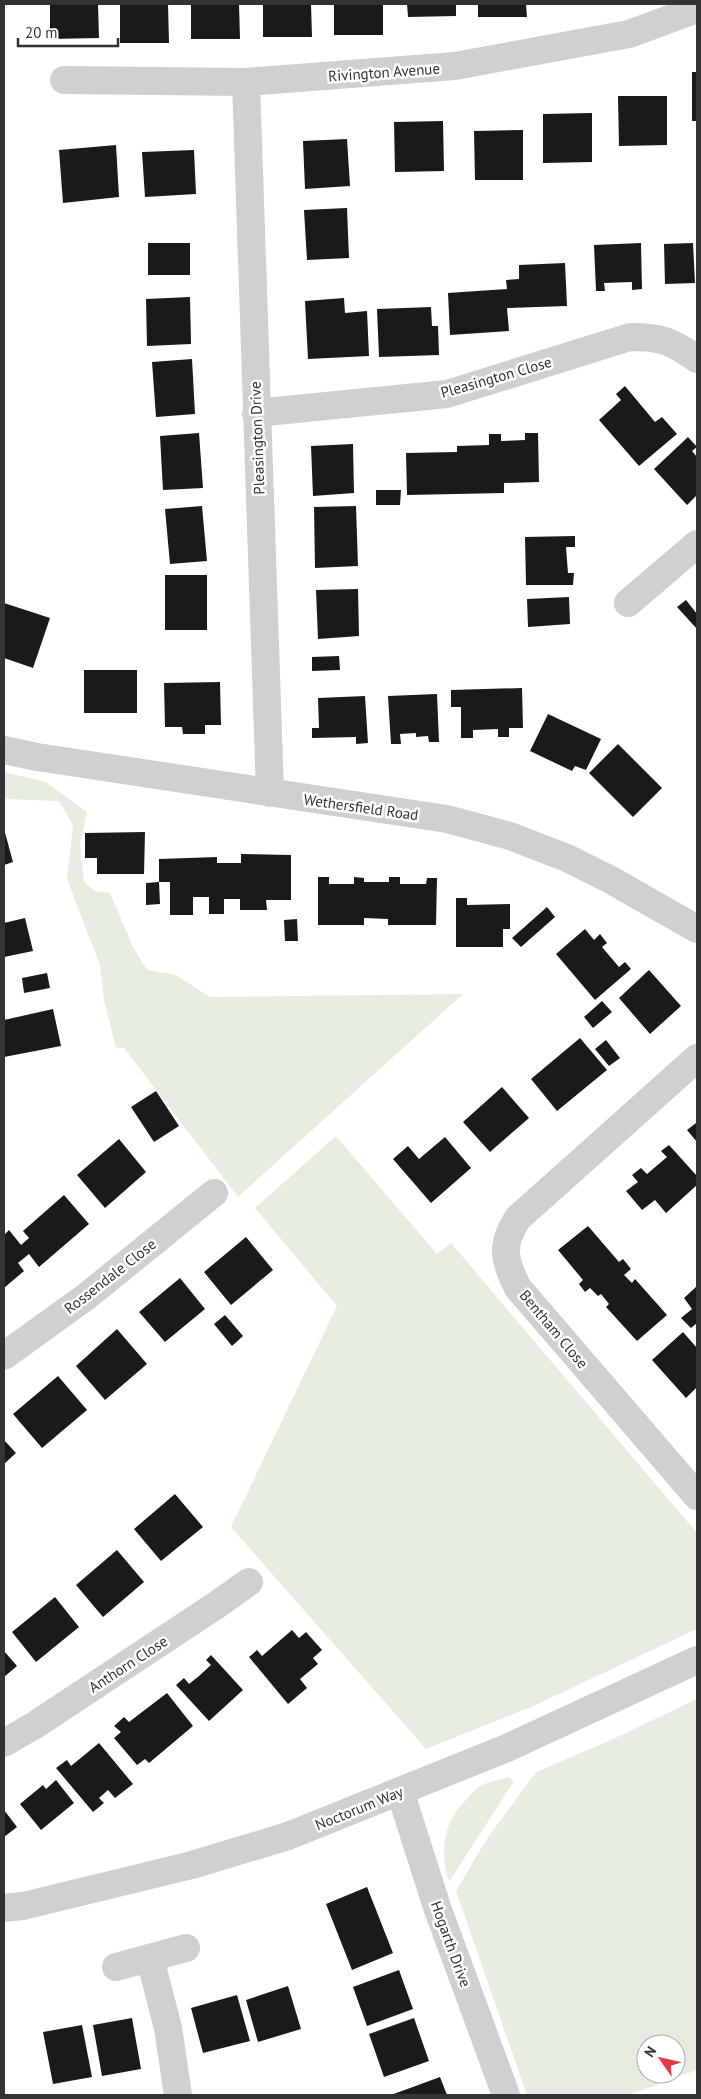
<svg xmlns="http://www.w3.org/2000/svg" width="701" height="2099" font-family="'PT Sans',sans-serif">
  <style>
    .green { fill: #e6ecdf; fill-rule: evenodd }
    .building { fill: #1a1a1a }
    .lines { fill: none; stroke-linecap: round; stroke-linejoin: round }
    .minor { stroke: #d0d0d0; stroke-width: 28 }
    .tertiary { stroke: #d0d0d0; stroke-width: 28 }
    .labels { text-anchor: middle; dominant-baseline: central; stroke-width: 5; stroke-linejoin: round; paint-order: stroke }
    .street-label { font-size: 15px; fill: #333; stroke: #fff }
  </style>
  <rect width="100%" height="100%" fill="#fff"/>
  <path class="green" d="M 4,772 L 46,782 L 87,812 L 80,844 L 84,882 L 95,891 L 110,893 L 133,947 L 147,970 L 176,975 L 210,997 L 463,994 L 238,1197 L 124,1048 L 116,1048 L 104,1001 L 100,965 L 67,879 L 73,825 L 59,801 L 4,799 Z
    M 336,1136 L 437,1254 L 451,1243 L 697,1533 L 697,1629 L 529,1708 L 426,1749 L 231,1527 L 337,1306 L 255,1208 Z
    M 697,1699 L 697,2070 L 629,2095 L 527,2095 L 456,1891 L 488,1837 L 536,1772 L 613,1739 ZM 646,2044 L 676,2044 L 676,2074 L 646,2074 Z
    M 508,1777 L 514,1781 L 449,1882 C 439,1851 443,1821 468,1798 C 471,1794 475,1790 479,1787 C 487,1782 499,1780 508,1777 Z"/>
  <path class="building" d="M 50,4 L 98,4 L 99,38 L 50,39 Z
    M 120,4 L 168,4 L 169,43 L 120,43 Z
    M 191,4 L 239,4 L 240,39 L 191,39 Z
    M 263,4 L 311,4 L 312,37 L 263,37 Z
    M 334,4 L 383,4 L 383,35 L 334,35 Z
    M 407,4 L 456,4 L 456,16 L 408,17 Z
    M 478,4 L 526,4 L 527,17 L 478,17 Z
    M 692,72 L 697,72 L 697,121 L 692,121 Z
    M 618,96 L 667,96 L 667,145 L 619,146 Z
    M 592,113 L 592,162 L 543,163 L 543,114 Z
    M 443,121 L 444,171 L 395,172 L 394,122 Z
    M 523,130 L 523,180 L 475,180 L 474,131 Z
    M 347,139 L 350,186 L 305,189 L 303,141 Z
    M 116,145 L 119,197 L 63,203 L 59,150 Z
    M 194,150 L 196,194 L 145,197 L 142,152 Z
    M 347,208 L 349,258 L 307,260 L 304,210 Z
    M 148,243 L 190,243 L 190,275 L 148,275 Z
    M 641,243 L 642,289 L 632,290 L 632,282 L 604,283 L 605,291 L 596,291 L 594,245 Z
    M 693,243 L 695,283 L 665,284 L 664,244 Z
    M 565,263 L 567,306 L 507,308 L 509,331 L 450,335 L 448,293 L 507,289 L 506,280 L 519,279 L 519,265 Z
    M 190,297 L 191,344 L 147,346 L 146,299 Z
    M 344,298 L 345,313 L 367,311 L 369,356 L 308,359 L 305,301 Z
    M 431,307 L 432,326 L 438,326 L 439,355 L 379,357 L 377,309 Z
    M 192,359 L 195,414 L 156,417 L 152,362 Z
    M 625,386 L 655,422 L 662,417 L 677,434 L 639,466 L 599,420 L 621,400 L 616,394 Z
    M 199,433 L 203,488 L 163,490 L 160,436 Z
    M 525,433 L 538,433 L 539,482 L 504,483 L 504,493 L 407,495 L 406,453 L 457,452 L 457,446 L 489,445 L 489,434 L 501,434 L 501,441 L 525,440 Z
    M 688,437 L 697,447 L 692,451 L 697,457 L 697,495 L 687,505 L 654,469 Z
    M 353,444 L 354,493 L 313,496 L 311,446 Z
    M 376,490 L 401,490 L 400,505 L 376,505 Z
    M 202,506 L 207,561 L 170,564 L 165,509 Z
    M 356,506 L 358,566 L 315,568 L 314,507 Z
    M 575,536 L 575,547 L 566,547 L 568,573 L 574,573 L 573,585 L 526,585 L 525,537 Z
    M 165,575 L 207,575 L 207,630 L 165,630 Z
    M 358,589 L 359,636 L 318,639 L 316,590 Z
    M 569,597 L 570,624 L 528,627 L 527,599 Z
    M 686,600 L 697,614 L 697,629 L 677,607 Z
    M 4,603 L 50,618 L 33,668 L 4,658 Z
    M 339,656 L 340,670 L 312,671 L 312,657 Z
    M 84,670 L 137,670 L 137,713 L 84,713 Z
    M 220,682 L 221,725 L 205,725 L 205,734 L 183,734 L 182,727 L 165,727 L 164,683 Z
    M 522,688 L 523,728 L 509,728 L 509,737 L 498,737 L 498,729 L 473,730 L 473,738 L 461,738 L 461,707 L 451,707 L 451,690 Z
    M 437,694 L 439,742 L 429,742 L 428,736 L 416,737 L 416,733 L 400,734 L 401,744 L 391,744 L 388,696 Z
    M 365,696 L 368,743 L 356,744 L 356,737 L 312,738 L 312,728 L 319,728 L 318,698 Z
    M 548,714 L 601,739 L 586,770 L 575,766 L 572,771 L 530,751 Z
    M 618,744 L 662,788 L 633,817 L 589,773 Z
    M 4,829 L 13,862 L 4,865 Z
    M 145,832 L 144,874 L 97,874 L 97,858 L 85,858 L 85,833 Z
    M 241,854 L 291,855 L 291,900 L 266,900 L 267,910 L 240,910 L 240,899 L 224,899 L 224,914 L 209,914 L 209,897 L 193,897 L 193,915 L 170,915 L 170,882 L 159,882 L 159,859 L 217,857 L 217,863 L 241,863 Z
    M 318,877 L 329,877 L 329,884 L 354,884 L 354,877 L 364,878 L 364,882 L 389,882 L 389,877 L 400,877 L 400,884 L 426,884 L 427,878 L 437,878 L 436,925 L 388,925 L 388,919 L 364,918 L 364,925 L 318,925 Z
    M 159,882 L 160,904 L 146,905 L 146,883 Z
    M 456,898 L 467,898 L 467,905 L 510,904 L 510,929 L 503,929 L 503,947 L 456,947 Z
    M 547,907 L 555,917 L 521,947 L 512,938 Z
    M 25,918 L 33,951 L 4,957 L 4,923 Z
    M 297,919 L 298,941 L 285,941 L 284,920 Z
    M 585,929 L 594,940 L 600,934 L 607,943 L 602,947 L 619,967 L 625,962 L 631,969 L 595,1000 L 556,954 Z
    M 649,970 L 681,1006 L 650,1034 L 619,998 Z
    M 47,973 L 50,988 L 24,993 L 22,978 Z
    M 602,1001 L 612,1012 L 593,1028 L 584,1017 Z
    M 53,1009 L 61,1046 L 4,1057 L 4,1020 Z
    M 580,1038 L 607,1070 L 557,1111 L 531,1079 Z
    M 606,1040 L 620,1058 L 609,1066 L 595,1049 Z
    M 502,1087 L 529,1118 L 490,1152 L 463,1122 Z
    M 156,1091 L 179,1126 L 154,1142 L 131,1107 Z
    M 696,1123 L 697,1125 L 697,1142 L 687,1130 Z
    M 445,1137 L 471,1168 L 431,1203 L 393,1159 L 408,1146 L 419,1159 Z
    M 119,1139 L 146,1172 L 105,1208 L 77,1175 Z
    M 669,1145 L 697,1176 L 697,1185 L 666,1213 L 655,1200 L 642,1210 L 626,1191 L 638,1182 L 632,1175 L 641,1168 L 647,1174 L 667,1157 L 661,1151 Z
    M 64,1195 L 89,1224 L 39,1267 L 29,1254 L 18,1263 L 24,1271 L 4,1288 L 4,1235 L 9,1230 L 21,1245 L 29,1238 L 23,1231 Z
    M 588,1226 L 619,1262 L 623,1259 L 631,1269 L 624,1275 L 632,1283 L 635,1279 L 667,1315 L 637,1341 L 606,1307 L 609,1304 L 601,1294 L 598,1296 L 590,1288 L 585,1292 L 579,1284 L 583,1280 L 558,1250 Z
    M 246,1237 L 273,1270 L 231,1305 L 204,1272 Z
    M 180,1278 L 205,1309 L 165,1342 L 139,1312 Z
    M 697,1286 L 697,1323 L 691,1328 L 681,1318 L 692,1309 L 684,1298 Z
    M 225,1315 L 243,1336 L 232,1346 L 214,1324 Z
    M 117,1329 L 147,1364 L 105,1400 L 76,1366 Z
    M 683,1332 L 697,1348 L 697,1387 L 686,1398 L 652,1360 Z
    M 58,1376 L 87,1410 L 42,1448 L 13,1414 Z
    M 4,1440 L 16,1453 L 4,1464 Z
    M 175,1494 L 203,1527 L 161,1561 L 134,1529 Z
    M 117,1550 L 144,1582 L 103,1617 L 76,1585 Z
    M 55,1597 L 79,1627 L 36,1662 L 12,1632 Z
    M 292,1630 L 299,1638 L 306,1632 L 322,1650 L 313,1658 L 318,1664 L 300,1679 L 307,1688 L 288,1704 L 249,1657 L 257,1650 L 262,1656 Z
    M 4,1651 L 17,1666 L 4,1677 Z
    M 211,1655 L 243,1690 L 209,1721 L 176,1685 L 184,1678 L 189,1684 L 199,1676 L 211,1665 L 206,1660 Z
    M 167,1693 L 193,1726 L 149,1763 L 145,1759 L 137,1765 L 114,1738 L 121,1732 L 114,1726 L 124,1717 L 129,1722 Z
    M 99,1743 L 133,1784 L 115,1798 L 108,1790 L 99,1798 L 104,1803 L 93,1812 L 56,1768 L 67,1760 L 71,1766 Z
    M 56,1780 L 74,1803 L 41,1830 L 20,1804 L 43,1785 L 46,1789 Z
    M 4,1810 L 17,1827 L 4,1837 Z
    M 367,1887 L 393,1953 L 352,1970 L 326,1904 Z
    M 399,1970 L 413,2009 L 367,2026 L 353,1987 Z
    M 288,1986 L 301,2029 L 258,2042 L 246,2000 Z
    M 237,1995 L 250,2041 L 203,2053 L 191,2008 Z
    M 132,2018 L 141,2069 L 102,2076 L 93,2025 Z
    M 414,2018 L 429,2061 L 384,2077 L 369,2034 Z
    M 82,2025 L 92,2077 L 53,2084 L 43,2032 Z
    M 440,2077 L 447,2095 L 391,2095 Z"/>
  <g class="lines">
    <path class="minor" d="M 64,80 L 246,82 L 455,66 L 629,34 L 697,9
      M 246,82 L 270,793
      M 256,413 L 447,394 L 630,337 C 662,337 671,341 697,359
      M 628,603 L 697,544
      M 4,750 L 37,757 L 447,819 L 510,836 L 567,858 L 611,880 L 697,929
      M 697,1058 L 518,1218 C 500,1246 504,1260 518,1288 L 697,1496
      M 4,1356 L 87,1296 L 214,1193
      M 4,1743 L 35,1725 L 218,1604 L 249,1582
      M 400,1791 L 437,1907 L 506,2095
      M 150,1958 L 168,2028 L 178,2095
      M 116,1967 L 186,1948"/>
    <path class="tertiary" d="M 4,1908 L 23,1906 L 192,1865 L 288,1836 L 507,1748 L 697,1660"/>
  </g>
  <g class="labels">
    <g class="street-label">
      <text transform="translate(384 72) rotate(-4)">Rivington Avenue</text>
      <text transform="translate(496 377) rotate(-16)">Pleasington Close</text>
      <text transform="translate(257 438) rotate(-92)">Pleasington Drive</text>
      <text transform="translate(361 807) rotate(8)">Wethersfield Road</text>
      <text transform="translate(110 1276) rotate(-38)">Rossendale Close</text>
      <text transform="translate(554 1329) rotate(50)">Bentham Close</text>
      <text transform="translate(128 1664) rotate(-33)">Anthorn Close</text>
      <text transform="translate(359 1808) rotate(-22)">Noctorum Way</text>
      <text transform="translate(451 1944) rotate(70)">Hogarth Drive</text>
    </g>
  </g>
  <rect width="701" height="2099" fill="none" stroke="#333333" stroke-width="10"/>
  <g transform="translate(661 2059) rotate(304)"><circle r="24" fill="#ffffff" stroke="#adadad"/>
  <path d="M0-4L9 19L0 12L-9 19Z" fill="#e63946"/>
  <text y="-8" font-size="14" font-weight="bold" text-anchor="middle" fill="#333333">N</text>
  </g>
  <path d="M18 38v8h100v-8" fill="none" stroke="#333333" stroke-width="2.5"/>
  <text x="25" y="38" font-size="15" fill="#333333" stroke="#ffffff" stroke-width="4" paint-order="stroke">20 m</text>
</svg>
